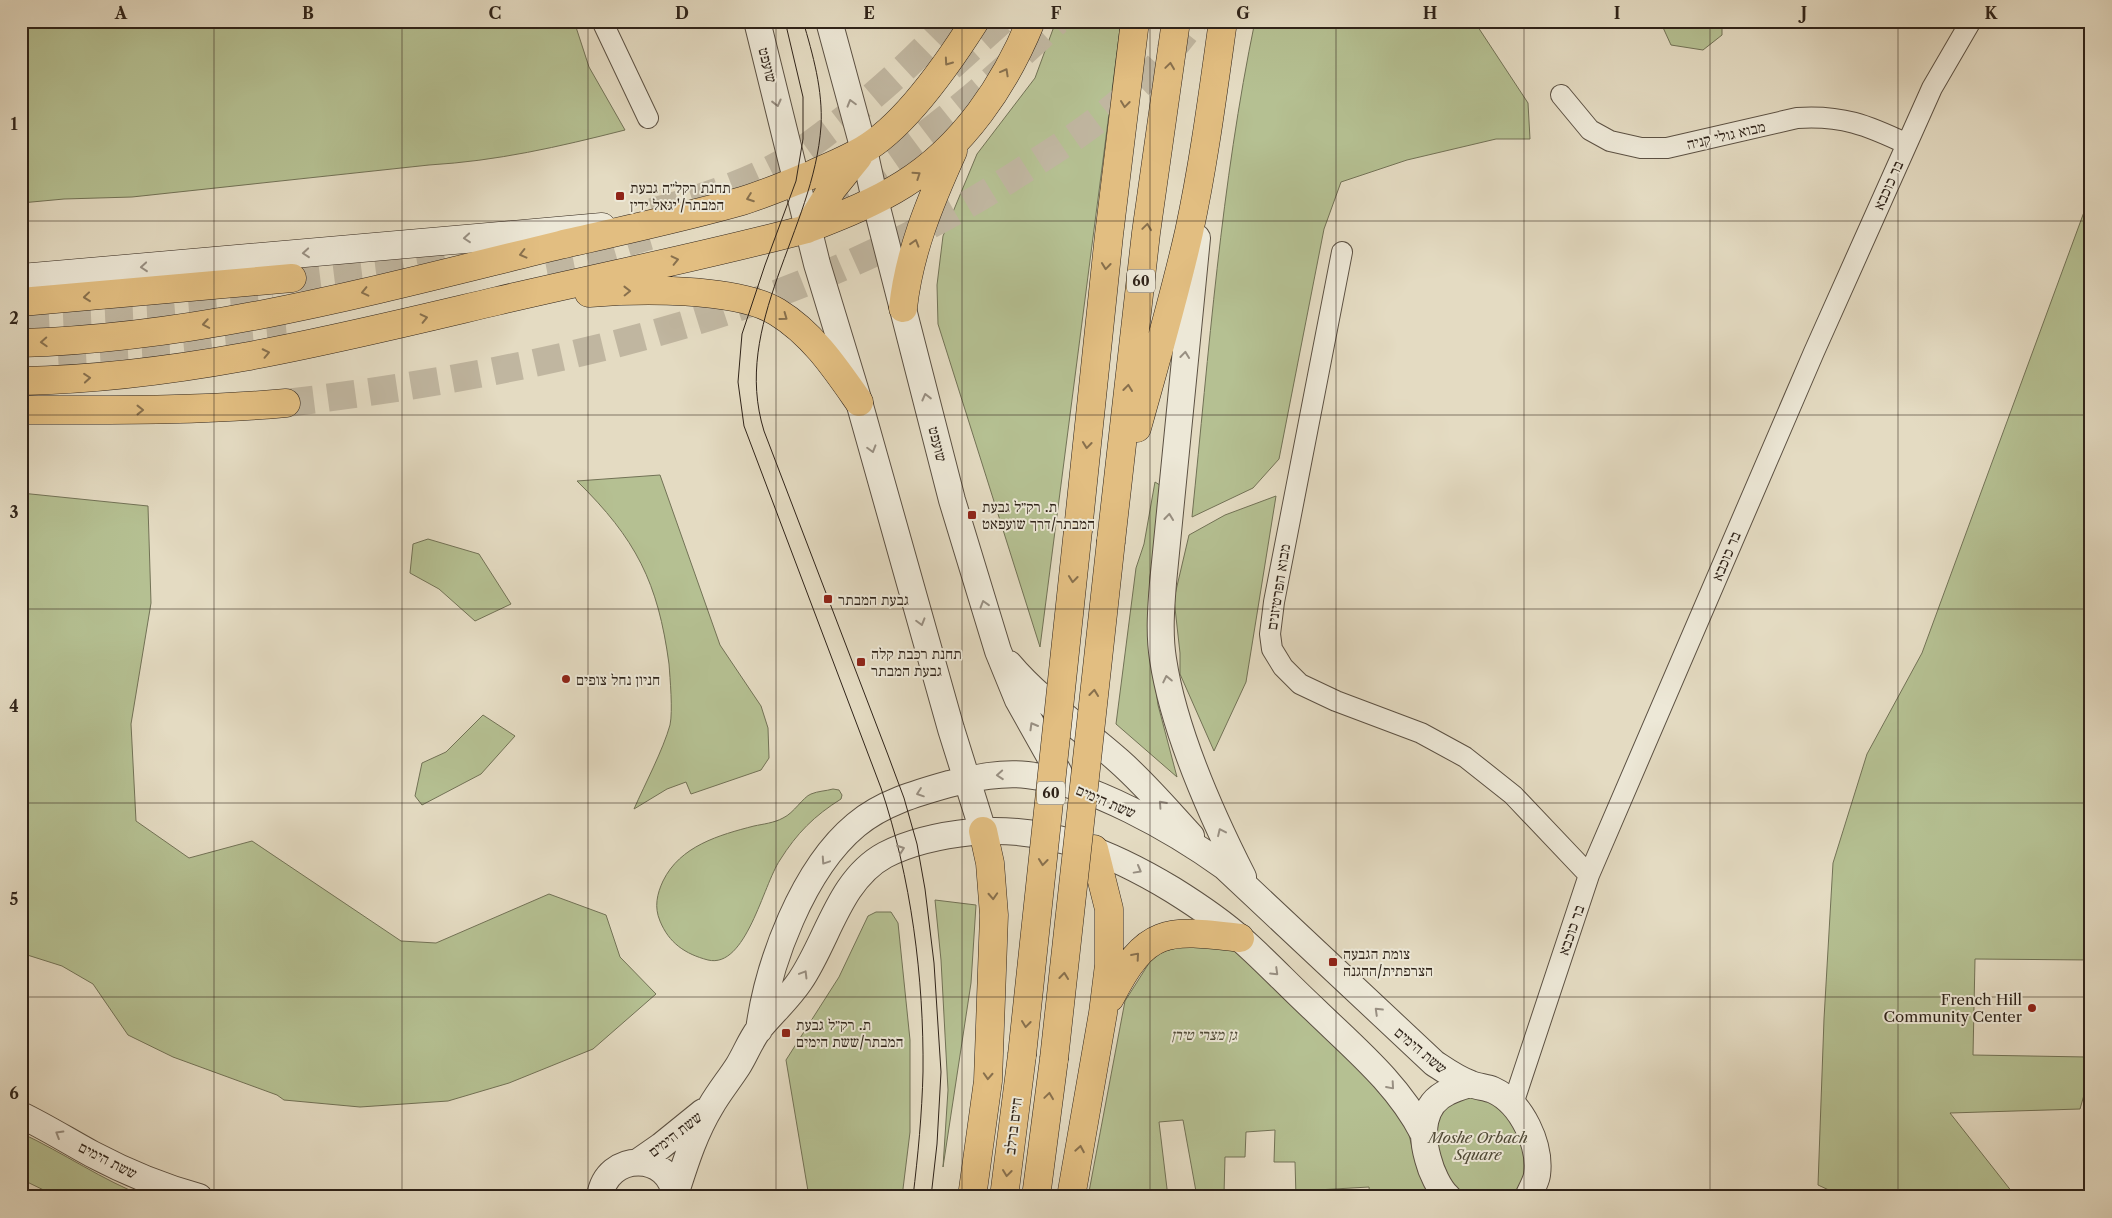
<svg xmlns="http://www.w3.org/2000/svg" width="2112" height="1218" font-family="'Libre Caslon Text','Frank Ruhl Libre',serif">
  <style>
    .green { fill: #b5c092; stroke: #727256 }
    .lines { fill: none; stroke-linecap: round; stroke-linejoin: round }
    .trunk-tunnel { stroke: #c0b6a0; stroke-width: 28; stroke-dasharray: 28 14; stroke-linecap: butt }
    .minor-casing { stroke: #5c5143; stroke-width: 22 }
    .tertiary-casing { stroke: #5c5143; stroke-width: 28 }
    .secondary-casing { stroke: #2f2319; stroke-width: 29 }
    .trunk-casing { stroke: #2f2319; stroke-width: 29 }
    .minor { stroke: #ede8d7; stroke-width: 20 }
    .tertiary { stroke: #ede8d7; stroke-width: 26 }
    .secondary { stroke: #ede8d7; stroke-width: 28 }
    .trunk { stroke: #e2be81; stroke-width: 28 }
    .tram { stroke: #2f2319; stroke-width: 1 }
    .trunk-bridge-casing { stroke: #2f2319; stroke-width: 29; stroke-linecap: butt }
    .trunk-bridge { stroke: #e2be81; stroke-width: 28 }
    .oneway { stroke: #88704d }
    .oneway2 { stroke: #988f82 }
    .grid { fill: none; stroke: #2f2319; stroke-width: 1; stroke-opacity: 0.55 }
    .poi-dot { fill: #8f2418; stroke: #ede8d7; stroke-width: 2 }
    .labels { text-anchor: middle; dominant-baseline: central; stroke-width: 4; stroke-linejoin: round; paint-order: stroke }
    .shield { fill: #ede8d7; stroke: #685e52; stroke-width: 1 }
    .shield-label { font-size: 14px; font-weight: bold; fill: #2f2319 }
    .street-label { font-size: 15px; fill: #2f2319; stroke: #ede8d7 }
    .poi-label { font-size: 15px; fill: #2f2319; stroke: #ede8d7; text-anchor: start }
    .park-label { font-size: 15px; font-style: italic; fill: #504a37; stroke: #ede8d7 }
    .neatline { fill: none; stroke: #2f2319; stroke-width: 2 }
    .grid-label { font-size: 16px; text-anchor: middle; font-weight: bold; fill: #2f2319 }
  </style>
  <rect width="100%" height="100%" fill="#e4dbc2"/>
  <filter id="stains"><feTurbulence type="fractalNoise" baseFrequency=".004" numOctaves="4"/><feColorMatrix values="0 0 0 0 .2 0 0 0 0 .09 0 0 0 0 .02 0 0 0 .5 -.17"/></filter>
  <radialGradient id="worn" r=".72"><stop offset=".6" stop-color="#630" stop-opacity="0"/><stop offset="1" stop-color="#630" stop-opacity=".3"/></radialGradient>
  <path class="green" d="M 21,21 L 574,21 L 589,67 L 625,130 C 558,147 497,161 429,165 L 132,197 L 64,199 L 21,203 Z
    M 1056,21 L 1121,21 L 1040,647 L 938,324 L 937,285 L 943,236 L 977,154 L 1035,78 Z
    M 1255,21 L 1474,21 L 1528,103 L 1530,139 L 1496,139 L 1407,160 L 1341,182 L 1324,229 L 1279,459 L 1253,488 L 1192,517 C 1209,351 1221,185 1255,21 Z
    M 1660,21 L 1722,21 L 1722,35 L 1703,50 L 1671,45 Z
    M 2091,193 L 2091,960 L 1975,959 L 1973,1055 L 2087,1057 L 2086,1088 L 2080,1109 L 1950,1113 L 2016,1197 L 1844,1197 L 1818,1185 L 1824,1019 L 1833,863 L 1867,754 L 1922,653 Z
    M 660,475 L 720,645 L 761,706 L 768,728 L 769,758 L 761,770 L 691,794 L 686,782 L 667,789 L 634,809 C 645,784 663,750 670,725 C 673,711 670,678 669,664 C 658,582 636,539 577,481 Z
    M 1155,482 L 1163,487 L 1150,577 L 1148,629 L 1158,705 L 1177,777 L 1116,724 L 1136,568 L 1144,544 Z
    M 21,493 L 148,506 L 151,603 L 131,724 L 136,821 L 189,858 L 252,841 L 401,941 L 436,943 L 549,894 L 606,915 L 620,957 L 656,994 L 593,1049 L 509,1083 L 448,1101 L 360,1107 L 284,1100 L 277,1095 L 173,1057 L 128,1035 L 93,984 L 62,966 L 21,953 Z
    M 1276,496 L 1246,682 L 1214,751 L 1180,674 L 1180,653 L 1174,599 L 1189,535 L 1225,515 Z
    M 428,539 L 479,554 L 511,604 L 475,621 L 439,589 L 410,573 L 413,544 Z
    M 483,715 L 515,736 L 481,774 L 422,805 L 415,796 L 422,763 L 446,752 Z
    M 833,789 L 839,790 L 842,795 L 841,799 C 814,816 797,833 780,860 C 763,885 746,969 708,960 C 685,954 669,943 660,921 C 654,907 657,894 663,881 C 680,846 719,835 754,826 C 763,824 774,823 783,818 C 794,813 803,797 811,794 C 818,791 826,791 833,789 Z
    M 935,900 L 976,905 L 971,983 L 943,1167 L 948,1090 L 941,960 Z
    M 876,912 L 891,912 L 898,923 L 910,1040 L 910,1132 L 902,1197 L 809,1197 L 786,1060 L 839,977 L 868,916 Z
    M 1188,945 L 1235,950 L 1361,1072 L 1405,1119 L 1418,1171 L 1432,1197 L 1370,1197 L 1369,1187 L 1317,1190 L 1317,1197 L 1296,1197 L 1295,1162 L 1274,1162 L 1275,1130 L 1246,1132 L 1245,1157 L 1225,1157 L 1224,1194 L 1261,1190 L 1261,1197 L 1197,1197 L 1183,1120 L 1159,1122 L 1168,1197 L 1088,1197 L 1125,1001 L 1151,960 L 1161,952 Z
    M 1470,1084 L 1527,1126 L 1528,1197 L 1448,1197 L 1430,1167 L 1434,1103 Z
    M 21,1133 C 64,1153 102,1180 146,1197 L 58,1197 L 21,1179 Z"/>
  <g class="lines">
    <path class="trunk-tunnel" d="M 950,67 L 1001,21
      M 821,203 C 908,155 985,89 1057,21
      M 652,212 C 689,202 727,190 763,173 C 786,163 807,147 827,132 C 872,99 913,62 951,21
      M 545,261 L 602,250 L 649,236
      M 292,278 L 389,266 L 505,246
      M 21,317 L 173,310 L 273,302
      M 58,354 L 175,348 L 287,338
      M 286,403 C 542,372 790,318 1011,178 C 1052,152 1094,126 1130,93 C 1152,74 1177,44 1194,21"/>
    <g class="minor-casing">
      <path id="minor" d="M 602,21 L 648,118
        M 1561,95 L 1590,130 L 1610,141 L 1641,148 L 1667,148 L 1797,118 C 1842,115 1867,125 1907,144
        M 1342,252 L 1274,602 L 1270,634 L 1272,649 L 1283,667 L 1300,684 L 1336,701 L 1421,733 L 1465,757 L 1513,795 L 1589,875
        M 1513,1104 L 1589,875 L 1814,352 L 1932,88 L 1971,21"/>
    </g>
    <g class="tertiary-casing">
      <path id="tertiary" d="M 757,21 L 817,264 L 859,402 L 951,729 L 983,831
        M 829,21 L 864,150 L 875,200 L 952,500 L 998,651 L 1018,700 L 1059,773
        M 1197,238 L 1163,583 C 1161,608 1159,634 1163,659 C 1174,732 1210,812 1243,877
        M 1009,664 C 1041,702 1082,728 1119,761 C 1145,784 1167,810 1191,836
        M 759,1030 C 768,963 803,869 856,825 C 882,803 917,793 949,784 C 975,778 1000,772 1027,775 C 1089,782 1174,830 1225,867 L 1434,1063 C 1446,1071 1457,1079 1471,1084 C 1478,1087 1486,1087 1493,1090 C 1522,1103 1541,1145 1537,1175 C 1536,1182 1531,1190 1528,1197
        M 21,1115 C 46,1127 68,1141 92,1154 C 126,1172 162,1187 199,1197
        M 638,1162 L 661,1146 L 703,1112
        M 675,1195 C 685,1164 694,1134 711,1106 C 719,1092 729,1080 738,1066 C 745,1055 750,1041 759,1029 C 772,1013 788,999 800,981 C 828,940 839,880 885,855 C 912,841 943,835 972,832 C 1046,825 1112,853 1173,890 C 1197,905 1221,921 1242,940 C 1267,962 1290,987 1315,1010 C 1354,1048 1398,1084 1423,1133
        M 600,1197 C 606,1151 671,1151 675,1197
        M 1448,1197 C 1439,1189 1431,1171 1428,1159 C 1421,1135 1421,1104 1448,1092 C 1455,1088 1463,1086 1470,1084"/>
    </g>
    <g class="secondary-casing">
      <path id="secondary" d="M 21,278 L 602,227"/>
    </g>
    <g class="trunk-casing">
      <path id="trunk" d="M 807,229 L 832,189 L 858,157
        M 589,293 C 638,289 736,287 777,312 C 813,334 836,369 859,402
        M 21,302 L 292,278
        M 903,308 C 909,252 930,202 953,151
        M 21,343 C 204,338 383,288 560,245 C 620,231 682,218 742,201 C 765,194 788,184 811,175 C 828,167 846,160 863,150 C 905,126 949,62 975,21
        M 21,381 C 183,378 340,338 497,301 C 600,277 705,256 807,229 C 840,216 874,203 904,184 C 963,147 1005,85 1031,21
        M 21,410 C 110,410 198,411 286,403
        M 1137,428 C 1155,363 1174,298 1189,232 C 1204,162 1213,92 1223,21
        M 1078,530 L 1109,235 L 1135,21
        M 1111,541 L 1146,233 L 1176,21
        M 1110,998 C 1146,927 1166,929 1240,938
        M 972,1197 L 988,1081 L 994,915 L 990,863 L 983,831
        M 1004,1197 L 1022,1055
        M 1036,1197 L 1054,1059
        M 1071,1197 L 1103,1013 L 1109,965 L 1109,909 L 1094,849"/>
    </g>
    <use href="#minor" class="minor"/>
    <use href="#tertiary" class="tertiary"/>
    <use href="#secondary" class="secondary"/>
    <use href="#trunk" class="trunk"/>
    <path class="tram" d="M 785,21 L 803,97 L 803,139 L 796,181 L 765,265 L 742,334 L 738,382 L 744,426 L 881,788 C 911,878 924,977 923,1072 C 922,1114 918,1155 913,1197
      M 803,21 C 813,55 823,90 821,126 C 814,230 731,324 764,431 L 888,755 L 904,798 L 917,844 L 925,889 L 934,963 L 941,1072 L 937,1144 L 931,1197"/>
    <g class="trunk-bridge-casing">
      <path id="trunk-bridge" d="M 1022,1055 L 1078,530
        M 1054,1059 L 1111,541"/>
    </g>
    <use href="#trunk-bridge" class="trunk-bridge"/>
  </g>
  <defs><path id="oneway-chevron" d="M-2-3.5L2.5 0L-2 3.5" fill="none" stroke-width="1.6" stroke-linecap="round" stroke-linejoin="round" transform="scale(1.25)"/></defs>
  <g class="oneway">
    <use href="#oneway-chevron" transform="translate(948 62) rotate(125)"/>
    <use href="#oneway-chevron" transform="translate(1170 66) rotate(-82)"/>
    <use href="#oneway-chevron" transform="translate(1005 72) rotate(-61)"/>
    <use href="#oneway-chevron" transform="translate(1125 104) rotate(97)"/>
    <use href="#oneway-chevron" transform="translate(917 175) rotate(-34)"/>
    <use href="#oneway-chevron" transform="translate(750 198) rotate(160)"/>
    <use href="#oneway-chevron" transform="translate(1147 227) rotate(-82)"/>
    <use href="#oneway-chevron" transform="translate(915 243) rotate(-73)"/>
    <use href="#oneway-chevron" transform="translate(523 254) rotate(166)"/>
    <use href="#oneway-chevron" transform="translate(675 260) rotate(-13)"/>
    <use href="#oneway-chevron" transform="translate(1106 266) rotate(96)"/>
    <use href="#oneway-chevron" transform="translate(627 291) rotate(-1)"/>
    <use href="#oneway-chevron" transform="translate(365 292) rotate(167)"/>
    <use href="#oneway-chevron" transform="translate(87 297) rotate(174)"/>
    <use href="#oneway-chevron" transform="translate(784 317) rotate(36)"/>
    <use href="#oneway-chevron" transform="translate(424 318) rotate(-13)"/>
    <use href="#oneway-chevron" transform="translate(206 324) rotate(170)"/>
    <use href="#oneway-chevron" transform="translate(44 342) rotate(177)"/>
    <use href="#oneway-chevron" transform="translate(266 353) rotate(-12)"/>
    <use href="#oneway-chevron" transform="translate(87 378) rotate(-5)"/>
    <use href="#oneway-chevron" transform="translate(1128 388) rotate(-83)"/>
    <use href="#oneway-chevron" transform="translate(140 410)"/>
    <use href="#oneway-chevron" transform="translate(1087 445) rotate(96)"/>
    <use href="#oneway-chevron" transform="translate(1073 579) rotate(96)"/>
    <use href="#oneway-chevron" transform="translate(1094 693) rotate(-84)"/>
    <use href="#oneway-chevron" transform="translate(1043 862) rotate(96)"/>
    <use href="#oneway-chevron" transform="translate(993 896) rotate(87)"/>
    <use href="#oneway-chevron" transform="translate(1136 956) rotate(-49)"/>
    <use href="#oneway-chevron" transform="translate(1064 976) rotate(-84)"/>
    <use href="#oneway-chevron" transform="translate(1026 1024) rotate(97)"/>
    <use href="#oneway-chevron" transform="translate(988 1076) rotate(93)"/>
    <use href="#oneway-chevron" transform="translate(1049 1096) rotate(-82)"/>
    <use href="#oneway-chevron" transform="translate(1080 1149) rotate(-80)"/>
    <use href="#oneway-chevron" transform="translate(1007 1173) rotate(97)"/>
  </g>
  <g class="oneway2">
    <use href="#oneway-chevron" transform="translate(777 103) rotate(76)"/>
    <use href="#oneway-chevron" transform="translate(851 103) rotate(-106)"/>
    <use href="#oneway-chevron" transform="translate(467 238) rotate(175)"/>
    <use href="#oneway-chevron" transform="translate(306 253) rotate(175)"/>
    <use href="#oneway-chevron" transform="translate(144 267) rotate(175)"/>
    <use href="#oneway-chevron" transform="translate(1185 355) rotate(-84)"/>
    <use href="#oneway-chevron" transform="translate(926 397) rotate(-104)"/>
    <use href="#oneway-chevron" transform="translate(872 449) rotate(74)"/>
    <use href="#oneway-chevron" transform="translate(1169 517) rotate(-84)"/>
    <use href="#oneway-chevron" transform="translate(984 604) rotate(-107)"/>
    <use href="#oneway-chevron" transform="translate(921 622) rotate(74)"/>
    <use href="#oneway-chevron" transform="translate(1167 679) rotate(-102)"/>
    <use href="#oneway-chevron" transform="translate(1033 726) rotate(-120)"/>
    <use href="#oneway-chevron" transform="translate(1000 775) rotate(176)"/>
    <use href="#oneway-chevron" transform="translate(920 793) rotate(161)"/>
    <use href="#oneway-chevron" transform="translate(1162 804) rotate(-132)"/>
    <use href="#oneway-chevron" transform="translate(1221 832) rotate(-115)"/>
    <use href="#oneway-chevron" transform="translate(901 849) rotate(-20)"/>
    <use href="#oneway-chevron" transform="translate(825 861) rotate(124)"/>
    <use href="#oneway-chevron" transform="translate(1138 870) rotate(29)"/>
    <use href="#oneway-chevron" transform="translate(1275 972) rotate(44)"/>
    <use href="#oneway-chevron" transform="translate(804 974) rotate(-59)"/>
    <use href="#oneway-chevron" transform="translate(1378 1011) rotate(-136)"/>
    <use href="#oneway-chevron" transform="translate(1391 1086) rotate(49)"/>
    <use href="#oneway-chevron" transform="translate(59 1134) rotate(-149)"/>
  </g>
  <path class="grid" d="M 214,21 L 214,1197M 402,21 L 402,1197M 588,21 L 588,1197M 776,21 L 776,1197M 962,21 L 962,1197M 1150,21 L 1150,1197M 1336,21 L 1336,1197M 1524,21 L 1524,1197M 1710,21 L 1710,1197M 1898,21 L 1898,1197M 21,221 L 2091,221M 21,415 L 2091,415M 21,609 L 2091,609M 21,803 L 2091,803M 21,997 L 2091,997"/>
  <g class="poi-dot">
    <rect x="615" y="191" width="10" height="10" rx="2.5"/>
    <rect x="967" y="510" width="10" height="10" rx="2.5"/>
    <rect x="823" y="594" width="10" height="10" rx="2.5"/>
    <rect x="856" y="657" width="10" height="10" rx="2.5"/>
    <circle cx="566" cy="679" r="5"/>
    <rect x="1328" y="957" width="10" height="10" rx="2.5"/>
    <circle cx="2032" cy="1008" r="5"/>
    <rect x="781" y="1028" width="10" height="10" rx="2.5"/>
  </g>
  <g class="labels">
    <g class="shield">
      <rect x="1127" y="269.5" width="28" height="23" rx="4"/>
      <rect x="1037" y="781.5" width="28" height="23" rx="4"/>
    </g>
    <g class="shield-label">
      <text x="1141" y="281">60</text>
      <text x="1051" y="793">60</text>
    </g>
    <g class="street-label">
      <text transform="translate(768 65) rotate(76)">שועפט</text>
      <text transform="translate(1726 135) rotate(-13)">מבוא גולי קניה</text>
      <text transform="translate(1888 185) rotate(-66)">בר כוכבא</text>
      <text transform="translate(938 444) rotate(76)">שועפט</text>
      <text transform="translate(1726 556) rotate(-67)">בר כוכבא</text>
      <text transform="translate(1278 587) rotate(-81)">מבוא הפרטיזנים</text>
      <text transform="translate(1106 801) rotate(23)">ששת הימים</text>
      <text transform="translate(1571 930) rotate(-71)">בר כוכבא</text>
      <text transform="translate(1421 1050) rotate(40)">ששת הימים</text>
      <text transform="translate(1013 1126) rotate(-83)">חיים ברלב</text>
      <text transform="translate(675 1134) rotate(-38)">ששת הימים</text>
      <text transform="translate(108 1160) rotate(27)">ששת הימים</text>
    </g>
    <g class="poi-label">
      <text x="630" y="187">תחנת רקל״ה גבעת<tspan x="630" dy="17">המבתר/'יגאל ידין</tspan></text>
      <text x="982" y="506">ת. רק״ל גבעת<tspan x="982" dy="17">המבתר/דרך שועפאט</tspan></text>
      <text x="838" y="599">גבעת המבתר</text>
      <text x="871" y="653">תחנת רכבת קלה<tspan x="871" dy="17">גבעת המבתר</tspan></text>
      <text x="576" y="679">חניון נחל צופים</text>
      <text x="1343" y="953">צומת הגבעה<tspan x="1343" dy="17">הצרפתית/ההגנה</tspan></text>
      <text x="2022" y="999" text-anchor="end">French Hill<tspan x="2022" dy="17">Community Center</tspan></text>
      <text x="796" y="1024">ת. רק״ל גבעת<tspan x="796" dy="17">המבתר/ששת הימים</tspan></text>
    </g>
    <g class="park-label">
      <text x="1204" y="1034">גן מצרי טירן</text>
      <text x="1478" y="1137">Moshe Orbach<tspan x="1478" dy="17">Square</tspan></text>
    </g>
  </g>
  <rect width="2112" height="1218" fill="none" stroke="#e4dbc2" stroke-width="55"/>
  <rect x="28" y="28" width="2056" height="1162" class="neatline"/>
  <g class="grid-label">
    <text x="121" y="19">A</text>
    <text x="308" y="19">B</text>
    <text x="495" y="19">C</text>
    <text x="682" y="19">D</text>
    <text x="869" y="19">E</text>
    <text x="1056" y="19">F</text>
    <text x="1243" y="19">G</text>
    <text x="1430" y="19">H</text>
    <text x="1617" y="19">I</text>
    <text x="1804" y="19">J</text>
    <text x="1991" y="19">K</text>
    <text x="14" y="130">1</text>
    <text x="14" y="324">2</text>
    <text x="14" y="518">3</text>
    <text x="14" y="712">4</text>
    <text x="14" y="905">5</text>
    <text x="14" y="1099">6</text>
  </g>
  <rect width="100%" height="100%" filter="url(#stains)"/>
  <rect width="100%" height="100%" fill="url(#worn)"/>
</svg>
